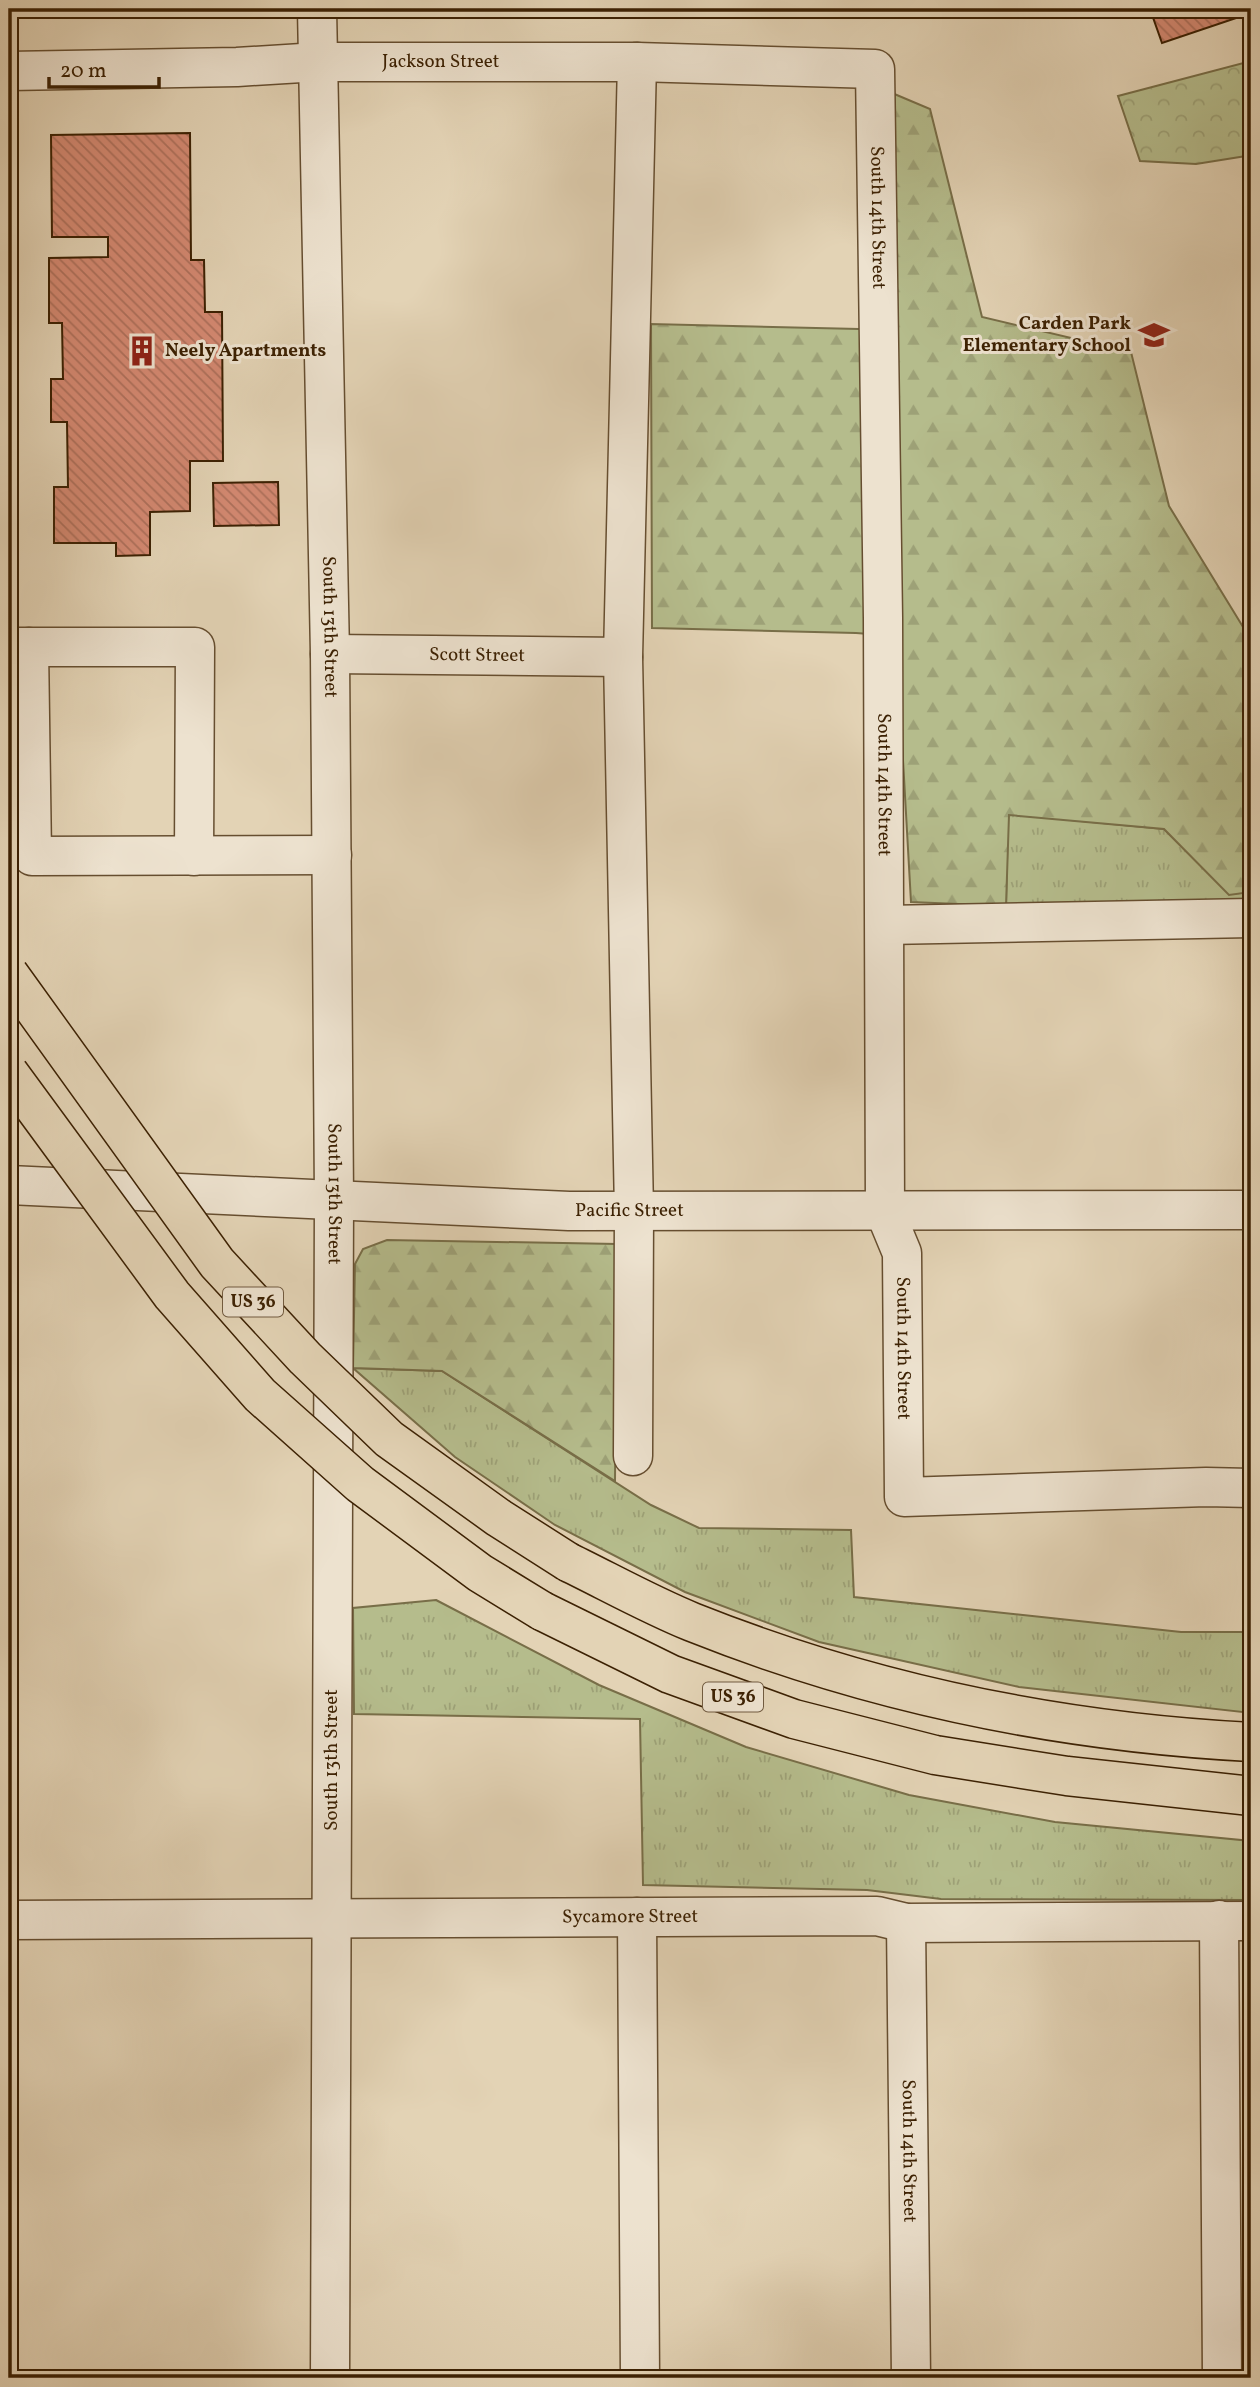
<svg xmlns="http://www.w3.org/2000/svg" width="1260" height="2387" font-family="Vollkorn,serif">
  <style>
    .grass { fill: url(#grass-tufts); stroke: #786e48; stroke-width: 2 }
    .forest { fill: url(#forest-firs); stroke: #786e48; stroke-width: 2 }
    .park { fill: url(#park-crowns); stroke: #786e48; stroke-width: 2 }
    .building { fill: url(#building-back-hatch); stroke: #3c2103; stroke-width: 2 }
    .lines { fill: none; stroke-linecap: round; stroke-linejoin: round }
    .minor-casing { stroke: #664e30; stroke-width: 41 }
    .highway-casing { stroke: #3c2103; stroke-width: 41 }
    .minor { stroke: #ede2cf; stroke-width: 38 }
    .highway { stroke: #e3d3b5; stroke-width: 38 }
    .highway-bridge-casing { stroke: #3c2103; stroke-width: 41; stroke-linecap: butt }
    .highway-bridge { stroke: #e3d3b5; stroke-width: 38 }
    .labels { text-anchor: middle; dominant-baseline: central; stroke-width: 6; stroke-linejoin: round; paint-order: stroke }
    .shield { fill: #ede2cf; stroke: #715b40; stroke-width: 2 }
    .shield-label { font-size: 18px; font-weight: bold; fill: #3c2103 }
    .street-label { font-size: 19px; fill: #3c2103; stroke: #ede2cf }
    .poi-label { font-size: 19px; font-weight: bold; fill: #3c2103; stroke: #ede2cf; text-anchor: end }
  </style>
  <defs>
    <pattern id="grass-tufts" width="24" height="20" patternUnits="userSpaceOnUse" patternTransform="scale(1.75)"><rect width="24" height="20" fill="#b5bc8c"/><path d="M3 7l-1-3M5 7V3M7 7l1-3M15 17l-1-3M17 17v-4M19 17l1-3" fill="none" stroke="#9da177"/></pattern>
    <pattern id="forest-firs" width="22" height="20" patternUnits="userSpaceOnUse" patternTransform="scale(1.75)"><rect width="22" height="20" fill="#b5bc8c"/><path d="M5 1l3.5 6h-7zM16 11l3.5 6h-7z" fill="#9da177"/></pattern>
    <pattern id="park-crowns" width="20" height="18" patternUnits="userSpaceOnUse" patternTransform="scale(1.75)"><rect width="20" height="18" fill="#b5bc8c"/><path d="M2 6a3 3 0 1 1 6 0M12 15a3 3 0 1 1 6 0" fill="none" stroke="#9da177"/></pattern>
    <pattern id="building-back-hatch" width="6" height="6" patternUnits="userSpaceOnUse" patternTransform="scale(1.75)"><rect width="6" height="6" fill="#d48972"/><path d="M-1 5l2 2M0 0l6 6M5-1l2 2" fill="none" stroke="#ad705b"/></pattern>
  </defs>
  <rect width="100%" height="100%" fill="#e3d3b5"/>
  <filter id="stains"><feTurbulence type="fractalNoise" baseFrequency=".00286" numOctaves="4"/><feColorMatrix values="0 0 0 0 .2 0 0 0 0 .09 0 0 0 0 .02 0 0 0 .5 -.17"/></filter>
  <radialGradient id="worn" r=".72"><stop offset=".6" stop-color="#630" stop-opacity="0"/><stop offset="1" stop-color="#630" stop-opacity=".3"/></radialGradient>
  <path class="grass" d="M 1008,814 L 1164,829 L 1229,894 L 1251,892 L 1251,910 L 1006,906 Z
    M 353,1368 L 442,1371 L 651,1505 L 699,1528 L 851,1530 L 854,1597 L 1181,1632 L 1251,1632 L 1251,1713 L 1019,1687 L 819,1642 L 685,1592 L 555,1525 L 455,1457 Z
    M 436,1600 L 599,1685 L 746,1747 L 909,1795 L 1055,1822 L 1251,1841 L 1251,1900 L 941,1899 L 867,1890 L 643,1885 L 640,1719 L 354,1714 L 353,1608 Z"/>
  <path class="forest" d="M 892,93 L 930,109 L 982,317 L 1131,352 L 1169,506 L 1251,640 L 1251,892 L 1229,895 L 1164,829 L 1009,815 L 1006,906 L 911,902 L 896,636 L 856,633 L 652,628 L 651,324 L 859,329 L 893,327 Z
    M 387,1240 L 617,1244 L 615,1481 L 442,1371 L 353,1368 L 355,1264 L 363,1249 Z"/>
  <path class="park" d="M 1251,61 L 1251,153 L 1246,156 L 1196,164 L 1140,161 L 1118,96 Z"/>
  <path class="building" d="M 1150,9 L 1251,9 L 1251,13 L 1162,43 Z
    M 190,133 L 191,260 L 204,260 L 205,312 L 222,312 L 223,461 L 190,461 L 190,511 L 150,512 L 150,555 L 116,556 L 116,543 L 54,543 L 54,487 L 68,487 L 67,422 L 51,422 L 51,379 L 63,379 L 62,323 L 49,323 L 49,258 L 108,257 L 108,237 L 52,237 L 51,135 Z
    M 278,482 L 279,525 L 214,526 L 213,483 Z"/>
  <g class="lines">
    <g class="minor-casing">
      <g id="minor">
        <path id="s1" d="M 317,9 L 330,654 L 334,1200 L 330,2378"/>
        <path id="s2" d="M 9,71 L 237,67 L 318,62 L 637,62 L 875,69 L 883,618 L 885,1212 L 902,1253 L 904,1497 L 1206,1487 L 1251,1488"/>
        <path d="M 9,647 L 29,647 L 32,856 L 332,855"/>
        <path d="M 29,647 L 195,647 L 194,856"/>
        <path id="s3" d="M 330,654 L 623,657"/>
        <path d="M 886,925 L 1251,918"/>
        <path id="s4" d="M 9,1185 L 569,1211 L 1251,1210"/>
        <path d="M 633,1456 L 634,1211 L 623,657 L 637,62"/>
        <path d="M 637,1917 L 640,2378"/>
        <path id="s5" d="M 9,1920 L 877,1916 L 906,1923 L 1251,1921"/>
        <path d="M 1219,1920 L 1222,2378"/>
        <path id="s6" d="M 906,1923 L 911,2378"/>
      </g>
    </g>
    <g class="highway-casing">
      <path id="highway" d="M 568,1562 C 609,1582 650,1605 692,1622 C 870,1693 1060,1732 1251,1742
        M 542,1611 L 670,1674 L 794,1719 L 935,1755 L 1067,1776 L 1251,1796"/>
    </g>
    <use href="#minor" class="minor"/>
    <use href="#highway" class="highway"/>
    <g class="highway-bridge-casing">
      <path id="highway-bridge" d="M 9,974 L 217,1263 L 305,1358 L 389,1439 L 499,1518 L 568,1562
        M 9,1073 L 172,1295 L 260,1395 L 360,1484 L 480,1573 L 542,1611"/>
    </g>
    <use href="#highway-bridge" class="highway-bridge"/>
  </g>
  <defs>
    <g id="school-bare" transform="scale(2.415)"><path d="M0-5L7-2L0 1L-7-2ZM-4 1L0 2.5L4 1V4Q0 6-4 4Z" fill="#8f2418" stroke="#ede2cf" stroke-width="2.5" paint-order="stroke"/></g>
    <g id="building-bare" transform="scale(2.415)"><path d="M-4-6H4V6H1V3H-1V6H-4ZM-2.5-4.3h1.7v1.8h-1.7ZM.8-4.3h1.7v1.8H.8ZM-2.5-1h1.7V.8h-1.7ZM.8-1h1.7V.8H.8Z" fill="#8f2418" stroke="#ede2cf" stroke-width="2.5" paint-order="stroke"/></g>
  </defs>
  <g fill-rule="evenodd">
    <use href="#school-bare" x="1154" y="335"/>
    <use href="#building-bare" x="142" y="351"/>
  </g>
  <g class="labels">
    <g class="shield">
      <rect x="223" y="1287.5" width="60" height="29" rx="5"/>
      <rect x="703" y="1682.5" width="60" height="29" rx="5"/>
    </g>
    <g class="shield-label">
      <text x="253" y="1302">US 36</text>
      <text x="733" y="1697">US 36</text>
    </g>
    <g class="street-label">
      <text stroke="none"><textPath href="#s2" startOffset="432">Jackson Street</textPath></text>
      <text stroke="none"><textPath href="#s2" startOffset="1015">South 14th Street</textPath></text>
      <text stroke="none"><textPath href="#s1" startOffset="618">South 13th Street</textPath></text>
      <text stroke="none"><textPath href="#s3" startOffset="147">Scott Street</textPath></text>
      <text stroke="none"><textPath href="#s2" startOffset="1582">South 14th Street</textPath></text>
      <text stroke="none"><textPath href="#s1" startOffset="1185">South 13th Street</textPath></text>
      <text stroke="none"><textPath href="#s4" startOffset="621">Pacific Street</textPath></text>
      <text stroke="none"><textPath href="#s2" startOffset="2149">South 14th Street</textPath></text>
      <text transform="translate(332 1760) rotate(-90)">South 13th Street</text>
      <text stroke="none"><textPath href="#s5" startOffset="621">Sycamore Street</textPath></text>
      <text stroke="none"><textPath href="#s6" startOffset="228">South 14th Street</textPath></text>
    </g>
    <g class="poi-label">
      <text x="1131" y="324">Carden Park<tspan x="1131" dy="22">Elementary School</tspan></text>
      <text x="165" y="351" text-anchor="start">Neely Apartments</text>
    </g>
  </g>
  <rect width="1260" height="2387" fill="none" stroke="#e3d3b5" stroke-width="35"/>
  <rect x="10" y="10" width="1239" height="2366" fill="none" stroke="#3c2103" stroke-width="3.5"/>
  <rect x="18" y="18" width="1225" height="2352" fill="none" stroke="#3c2103" stroke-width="2"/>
  <path d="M49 77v10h110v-10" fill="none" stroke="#3c2103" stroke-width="3.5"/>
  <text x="60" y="77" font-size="21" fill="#3c2103" stroke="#ede2cf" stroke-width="5" paint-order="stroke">20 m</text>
  <rect width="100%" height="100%" filter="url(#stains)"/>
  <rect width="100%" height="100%" fill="url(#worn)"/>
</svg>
